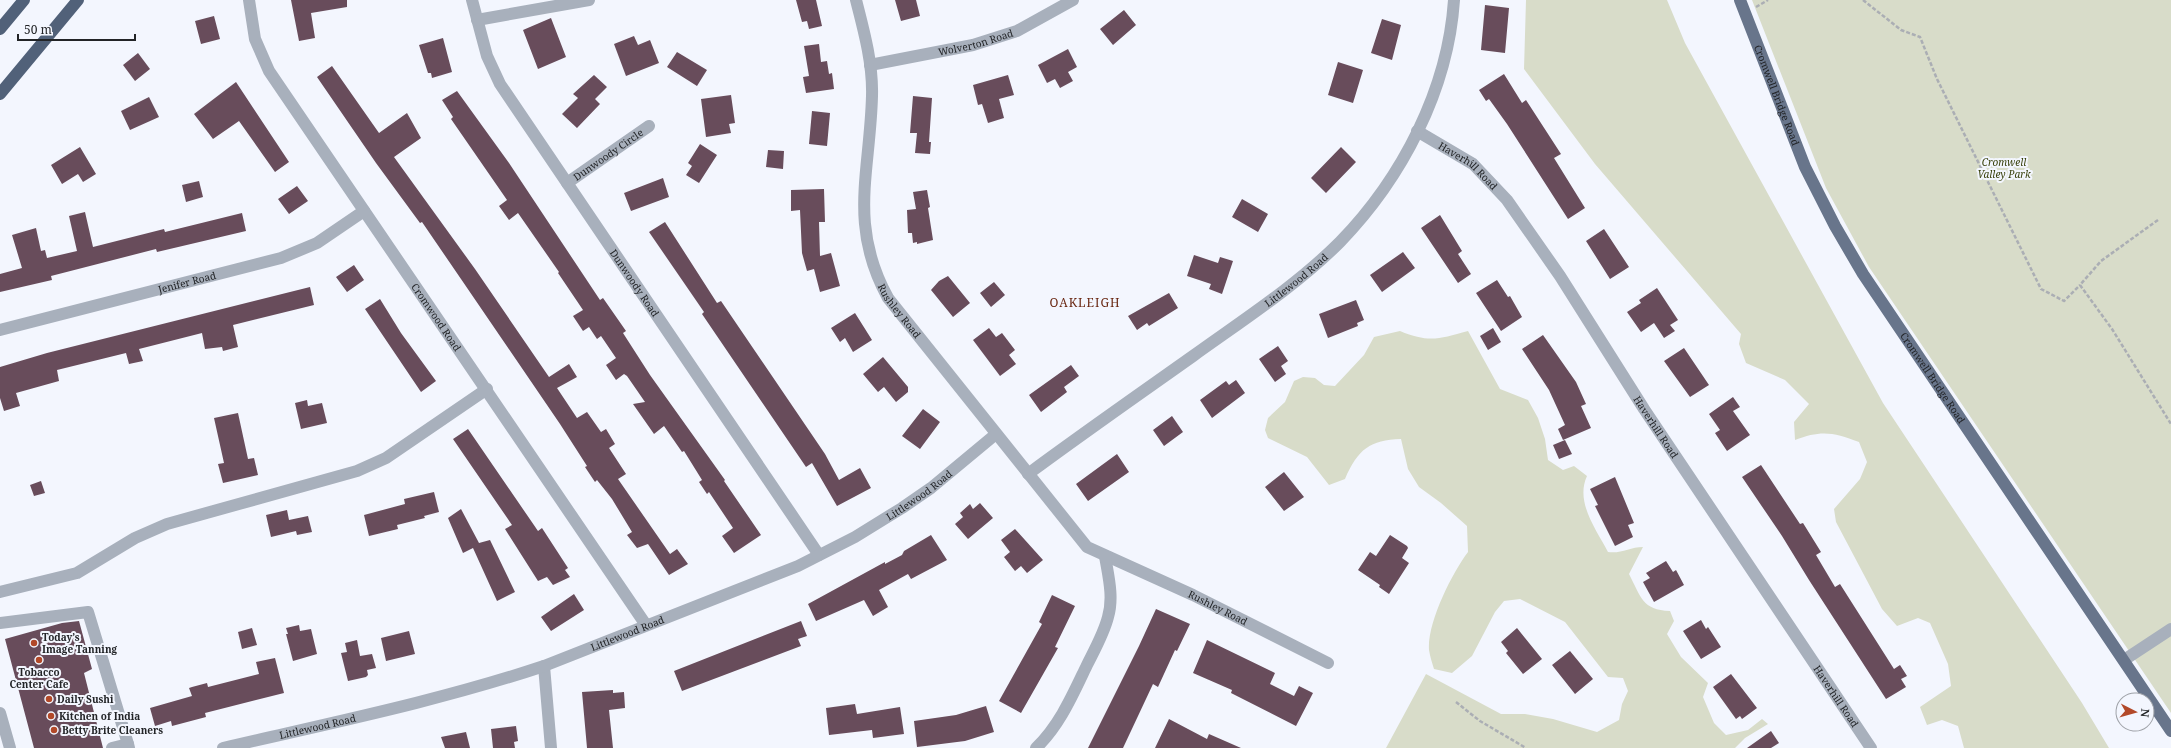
<svg xmlns="http://www.w3.org/2000/svg" width="2171" height="748" font-family="'Noto Serif',serif">
  <style>
    .green { fill: #d8dcc9 }
    .building { fill: #684c5b }
    .lines { fill: none; stroke-linecap: round; stroke-linejoin: round }
    .path { stroke: #abaeb4; stroke-width: 2.5; stroke-dasharray: 4 2; stroke-linecap: butt }
    .minor { stroke: #a8b0bc; stroke-width: 12 }
    .major { stroke: #68758b; stroke-width: 12 }
    .highway { stroke: #516179; stroke-width: 12 }
    .poi-dot { fill: #b24929; stroke: #f3f6fe; stroke-width: 1.5 }
    .labels { text-anchor: middle; dominant-baseline: central; stroke-width: 4; stroke-linejoin: round; paint-order: stroke }
    .street-label { font-size: 10px; fill: #222427; stroke: #f3f6fe }
    .park-label { font-size: 10px; font-style: italic; fill: #38400b; stroke: #f3f6fe }
    .poi-label { font-size: 10px; font-weight: bold; fill: #222427; stroke: #f3f6fe; text-anchor: start }
    .quarter-label { font-size: 12px; letter-spacing: 1px; fill: #6a2813; stroke: #f3f6fe }
  </style>
  <rect width="100%" height="100%" fill="#f3f6fe"/>
  <path class="green" d="M 1526,0 L 1667,0 L 1685,43 L 1883,403 L 2082,703 L 2109,748 L 1964,748 L 1958,726 L 1942,720 L 1927,725 L 1920,707 L 1951,686 L 1948,664 L 1930,623 L 1918,618 L 1897,626 L 1882,609 L 1836,522 L 1834,509 L 1860,479 L 1867,462 L 1859,442 C 1834,432 1820,430 1795,440 L 1794,422 L 1809,404 L 1785,380 L 1746,363 L 1739,344 L 1741,334 L 1595,164 L 1524,69 Z
    M 1752,0 L 2171,0 L 2171,713 L 1869,267 L 1826,188 Z
    M 1400,331 C 1429,343 1439,339 1468,331 L 1500,389 L 1528,400 L 1538,418 L 1545,439 L 1548,460 L 1563,470 L 1574,466 L 1587,476 C 1575,502 1596,529 1608,552 C 1621,554 1630,547 1643,547 L 1629,574 C 1641,597 1642,610 1670,611 L 1674,621 L 1667,634 L 1681,657 L 1708,683 L 1703,697 L 1714,723 L 1726,735 L 1748,730 L 1762,719 L 1768,724 L 1745,738 L 1735,748 L 1386,748 L 1426,674 L 1501,714 L 1525,714 L 1553,719 L 1597,732 L 1619,720 L 1622,704 L 1628,691 L 1623,678 L 1608,677 L 1565,622 L 1520,599 L 1504,601 L 1495,612 L 1472,656 L 1452,673 L 1434,669 C 1432,663 1430,656 1429,650 C 1427,623 1452,573 1468,552 L 1467,526 L 1441,503 L 1419,487 L 1408,469 L 1401,439 C 1370,440 1358,449 1345,479 L 1329,485 L 1307,457 L 1268,438 L 1265,430 L 1268,418 L 1285,402 L 1294,381 L 1303,377 L 1315,378 L 1324,385 L 1335,386 L 1364,355 L 1374,337 Z"/>
  <path class="building" d="M 291,0 L 347,0 L 347,7 L 311,13 L 315,38 L 299,41 Z
    M 796,0 L 816,0 L 822,26 L 809,29 L 807,21 L 802,22 Z
    M 895,0 L 916,0 L 920,16 L 901,21 Z
    M 1485,5 L 1509,8 L 1505,53 L 1481,50 Z
    M 1124,10 L 1136,25 L 1113,45 L 1100,29 Z
    M 214,16 L 220,39 L 201,44 L 195,21 Z
    M 551,18 L 566,57 L 538,69 L 523,30 Z
    M 1382,19 L 1401,25 L 1392,60 L 1371,53 Z
    M 634,36 L 638,45 L 650,40 L 659,63 L 626,76 L 614,44 Z
    M 443,38 L 452,72 L 432,78 L 431,73 L 428,73 L 419,45 Z
    M 819,44 L 821,62 L 827,61 L 829,74 L 832,73 L 834,89 L 806,93 L 803,77 L 809,76 L 804,46 Z
    M 1068,49 L 1077,67 L 1068,72 L 1073,81 L 1060,88 L 1055,79 L 1047,83 L 1038,65 Z
    M 677,52 L 707,70 L 697,86 L 667,67 Z
    M 138,53 L 150,69 L 135,81 L 123,65 Z
    M 1338,62 L 1363,70 L 1353,103 L 1328,95 Z
    M 332,66 L 379,133 L 407,113 L 421,138 L 394,157 L 475,269 L 549,377 L 569,364 L 577,377 L 557,388 L 577,418 L 587,412 L 601,432 L 606,429 L 615,444 L 609,448 L 626,474 L 618,479 L 670,554 L 677,549 L 688,564 L 669,575 L 648,544 L 637,548 L 627,535 L 632,532 L 612,499 L 597,480 L 595,482 L 585,467 L 587,466 L 560,424 L 461,279 L 422,222 L 420,223 L 376,163 L 317,77 Z
    M 1504,74 L 1522,103 L 1526,100 L 1561,154 L 1554,158 L 1585,208 L 1568,219 L 1507,124 L 1489,99 L 1486,101 L 1479,90 Z
    M 594,75 L 607,87 L 595,99 L 600,104 L 577,128 L 562,114 L 578,98 L 573,94 Z
    M 1008,75 L 1014,95 L 999,99 L 1004,118 L 988,123 L 982,104 L 978,105 L 973,85 Z
    M 236,82 L 289,162 L 275,172 L 239,121 L 213,139 L 194,114 Z
    M 457,91 L 509,163 L 600,300 L 603,298 L 626,331 L 623,333 L 650,375 L 725,480 L 724,481 L 761,535 L 734,553 L 722,536 L 733,528 L 709,492 L 707,494 L 699,482 L 702,480 L 684,451 L 682,452 L 664,426 L 654,434 L 633,404 L 645,402 L 627,376 L 624,374 L 616,380 L 606,365 L 616,358 L 601,336 L 597,339 L 589,327 L 583,331 L 573,316 L 583,310 L 558,273 L 559,272 L 518,213 L 509,220 L 499,206 L 507,200 L 451,119 L 453,117 L 442,100 Z
    M 731,95 L 735,123 L 729,124 L 731,133 L 706,137 L 701,99 Z
    M 913,96 L 932,98 L 929,142 L 931,142 L 930,154 L 915,153 L 917,133 L 910,133 Z
    M 149,97 L 159,117 L 130,130 L 121,111 Z
    M 812,111 L 830,113 L 827,146 L 809,144 Z
    M 700,144 L 717,155 L 699,183 L 686,175 L 692,166 L 688,163 Z
    M 80,147 L 96,174 L 83,182 L 78,174 L 62,184 L 51,165 Z
    M 1341,147 L 1356,162 L 1326,193 L 1311,178 Z
    M 768,150 L 784,151 L 783,169 L 766,167 Z
    M 663,178 L 669,197 L 631,211 L 624,193 Z
    M 199,181 L 203,197 L 186,202 L 182,185 Z
    M 297,186 L 308,201 L 289,214 L 278,199 Z
    M 824,189 L 825,222 L 819,222 L 820,256 L 831,253 L 840,286 L 820,292 L 814,269 L 807,271 L 802,253 L 800,210 L 791,211 L 791,190 Z
    M 927,190 L 930,207 L 928,208 L 933,240 L 917,244 L 917,242 L 913,243 L 912,233 L 908,233 L 907,210 L 916,209 L 913,192 Z
    M 1242,199 L 1268,214 L 1258,232 L 1232,217 Z
    M 85,212 L 93,247 L 164,229 L 165,232 L 242,213 L 246,231 L 157,252 L 156,249 L 51,276 L 52,280 L 0,292 L 0,274 L 22,268 L 12,235 L 36,228 L 41,251 L 45,250 L 47,258 L 77,251 L 69,216 Z
    M 1440,215 L 1462,251 L 1458,254 L 1471,274 L 1458,283 L 1421,228 Z
    M 665,222 L 717,303 L 721,301 L 825,454 L 839,480 L 860,468 L 871,488 L 837,506 L 812,463 L 806,467 L 702,314 L 704,312 L 649,232 Z
    M 1604,229 L 1629,267 L 1610,279 L 1586,241 Z
    M 1403,252 L 1415,268 L 1382,292 L 1370,275 Z
    M 1194,255 L 1218,263 L 1220,257 L 1233,261 L 1222,294 L 1209,289 L 1211,284 L 1187,276 Z
    M 354,265 L 364,280 L 347,292 L 336,277 Z
    M 948,276 L 970,303 L 953,317 L 931,290 L 939,281 Z
    M 1497,280 L 1508,297 L 1510,296 L 1522,317 L 1501,331 L 1476,293 Z
    M 994,282 L 1005,295 L 991,307 L 980,293 Z
    M 310,287 L 314,305 L 233,325 L 238,347 L 223,351 L 222,347 L 205,349 L 202,333 L 139,349 L 143,361 L 129,364 L 126,353 L 57,370 L 59,381 L 16,393 L 20,406 L 4,411 L 0,398 L 0,367 L 47,353 Z
    M 1657,288 L 1678,320 L 1670,325 L 1675,331 L 1664,338 L 1654,323 L 1641,332 L 1627,312 L 1641,303 L 1639,300 Z
    M 1169,293 L 1178,308 L 1149,326 L 1147,323 L 1137,330 L 1128,316 Z
    M 380,299 L 401,333 L 436,381 L 421,392 L 365,309 Z
    M 1356,300 L 1364,320 L 1357,323 L 1358,326 L 1328,338 L 1319,314 Z
    M 855,313 L 872,340 L 853,352 L 845,338 L 840,342 L 831,328 Z
    M 989,328 L 996,337 L 1002,333 L 1015,350 L 1009,355 L 1016,364 L 1000,376 L 973,340 Z
    M 1493,328 L 1501,342 L 1488,350 L 1480,336 Z
    M 1543,335 L 1576,382 L 1586,404 L 1581,406 L 1591,428 L 1563,440 L 1558,429 L 1565,425 L 1549,390 L 1522,349 Z
    M 1278,346 L 1288,361 L 1281,366 L 1286,374 L 1275,382 L 1259,359 Z
    M 1684,348 L 1709,385 L 1690,397 L 1664,361 Z
    M 883,357 L 908,387 L 908,392 L 896,402 L 884,387 L 878,392 L 863,374 Z
    M 1071,365 L 1079,376 L 1064,387 L 1067,392 L 1041,412 L 1029,395 Z
    M 1236,380 L 1245,393 L 1212,418 L 1200,400 L 1226,381 L 1229,385 Z
    M 1733,397 L 1740,407 L 1733,411 L 1750,435 L 1727,451 L 1715,433 L 1720,430 L 1709,414 Z
    M 307,400 L 308,406 L 322,403 L 327,423 L 301,429 L 295,403 Z
    M 923,409 L 940,422 L 920,449 L 902,436 Z
    M 238,413 L 248,459 L 254,458 L 258,475 L 223,483 L 218,464 L 224,463 L 214,418 Z
    M 1172,416 L 1183,432 L 1164,446 L 1153,430 Z
    M 468,429 L 538,531 L 542,528 L 568,568 L 565,570 L 570,577 L 553,585 L 547,577 L 538,581 L 505,529 L 512,525 L 453,439 Z
    M 1565,440 L 1572,454 L 1559,459 L 1553,445 Z
    M 1117,454 L 1129,472 L 1088,501 L 1076,484 Z
    M 1761,465 L 1800,524 L 1803,523 L 1821,552 L 1816,555 L 1835,587 L 1840,584 L 1894,669 L 1900,665 L 1907,676 L 1901,679 L 1906,687 L 1886,699 L 1809,580 L 1782,536 L 1742,477 Z
    M 1284,472 L 1304,497 L 1284,511 L 1265,487 Z
    M 1615,477 L 1634,523 L 1628,525 L 1633,537 L 1615,546 L 1595,506 L 1598,505 L 1590,489 Z
    M 41,481 L 45,493 L 34,496 L 30,485 Z
    M 434,492 L 439,512 L 424,516 L 425,518 L 397,525 L 398,529 L 369,536 L 364,515 L 405,504 L 404,499 Z
    M 980,503 L 993,518 L 968,539 L 955,524 L 963,517 L 960,513 L 970,504 L 973,509 Z
    M 461,509 L 479,543 L 490,540 L 515,592 L 497,601 L 473,548 L 463,553 L 448,518 Z
    M 287,510 L 289,520 L 308,516 L 312,532 L 297,535 L 296,531 L 271,537 L 266,515 Z
    M 1015,529 L 1043,560 L 1027,573 L 1021,566 L 1015,571 L 1004,557 L 1010,552 L 1001,540 Z
    M 931,535 L 947,560 L 911,579 L 908,574 L 879,590 L 888,607 L 873,616 L 864,600 L 816,621 L 808,604 L 885,562 L 885,564 L 902,555 L 904,551 Z
    M 1390,535 L 1407,546 L 1408,548 L 1402,558 L 1409,563 L 1389,594 L 1379,587 L 1380,585 L 1358,570 L 1370,552 L 1376,556 Z
    M 1666,561 L 1673,572 L 1676,570 L 1684,585 L 1654,602 L 1643,582 L 1650,578 L 1646,573 Z
    M 574,594 L 584,610 L 551,631 L 541,617 Z
    M 1052,595 L 1075,606 L 1055,647 L 1058,648 L 1021,713 L 999,701 L 1042,624 L 1039,622 Z
    M 1156,609 L 1190,624 L 1177,651 L 1175,650 L 1158,687 L 1153,684 L 1123,748 L 1088,748 L 1139,646 Z
    M 1701,620 L 1706,629 L 1708,627 L 1721,647 L 1701,659 L 1683,631 Z
    M 79,621 L 92,669 L 84,673 L 103,748 L 34,748 L 5,639 L 62,623 Z
    M 801,621 L 807,636 L 798,639 L 801,646 L 682,691 L 674,671 Z
    M 299,625 L 300,631 L 311,629 L 317,654 L 293,661 L 286,634 L 288,634 L 286,628 Z
    M 252,628 L 257,645 L 242,649 L 238,632 Z
    M 1517,628 L 1542,659 L 1523,674 L 1506,653 L 1508,651 L 1501,642 Z
    M 409,631 L 415,654 L 386,661 L 381,638 Z
    M 357,640 L 360,656 L 372,654 L 376,668 L 367,670 L 368,675 L 366,677 L 348,681 L 341,653 L 347,652 L 345,643 Z
    M 1207,640 L 1275,673 L 1270,684 L 1294,696 L 1299,686 L 1313,693 L 1296,726 L 1231,693 L 1232,690 L 1193,673 Z
    M 1570,651 L 1593,679 L 1575,694 L 1552,665 Z
    M 275,658 L 284,693 L 205,713 L 206,717 L 172,726 L 171,721 L 155,726 L 150,708 L 192,696 L 189,688 L 192,687 L 207,683 L 208,687 L 259,674 L 256,662 Z
    M 1731,674 L 1757,708 L 1742,719 L 1740,716 L 1736,719 L 1713,687 Z
    M 613,690 L 613,693 L 624,692 L 625,708 L 609,710 L 613,748 L 587,748 L 582,692 Z
    M 855,704 L 857,714 L 900,707 L 904,734 L 873,738 L 872,730 L 829,735 L 826,708 Z
    M 986,706 L 994,732 L 965,741 L 917,747 L 914,721 L 956,715 Z
    M 1169,719 L 1207,739 L 1209,734 L 1241,748 L 1155,748 Z
    M 516,726 L 518,741 L 514,742 L 515,748 L 493,748 L 491,729 Z
    M 1771,731 L 1779,743 L 1771,748 L 1747,748 Z
    M 466,732 L 470,748 L 445,748 L 441,737 Z"/>
  <g class="lines">
    <path class="path" d="M 1863,0 L 1901,30 L 1920,37 L 1937,79 L 2041,289 L 2064,301 L 2080,285
      M 1756,7 L 1768,0
      M 2158,220 L 2101,261 L 2080,285 L 2112,329 L 2171,424
      M 1456,702 L 1480,721 L 1526,748"/>
    <g class="minor">
      <path id="s1" d="M 249,0 L 255,39 L 269,71 L 646,625"/>
      <path id="s2" d="M 472,0 L 487,56 L 500,84 L 819,555"/>
      <path id="s3" d="M 856,0 C 864,31 873,64 872,96 C 870,173 848,225 888,298 L 1087,547 L 1193,595 L 1328,663"/>
      <path d="M 477,20 L 589,0"/>
      <path id="s4" d="M 870,65 L 973,45 L 1017,31 L 1073,0"/>
      <path id="s5" d="M 1417,131 L 1473,164 L 1507,200 L 1560,276 L 1644,409 L 1871,748"/>
      <path id="s6" d="M 567,183 L 649,126"/>
      <path id="s7" d="M 0,330 L 281,258 L 317,243 L 364,211"/>
      <path id="s8" d="M 1028,474 C 1082,434 1138,395 1193,356 C 1243,320 1296,286 1340,242 C 1402,178 1448,90 1454,0"/>
      <path d="M 0,592 L 77,573 L 135,538 L 167,524 L 357,471 L 386,458 L 487,389"/>
      <path d="M 0,623 L 88,612 L 128,744"/>
      <path d="M 2124,660 L 2171,629"/>
      <path d="M 544,666 L 551,748"/>
      <path d="M 0,713 L 10,748"/>
      <path d="M 112,748 L 128,744 L 129,748"/>
      <path id="s9" d="M 223,748 C 330,723 439,701 544,666 L 798,566 L 855,537 L 902,508 L 931,488 L 996,434"/>
      <path d="M 1036,748 C 1060,725 1073,694 1087,665 C 1095,649 1104,633 1108,617 C 1114,597 1108,575 1105,556"/>
    </g>
    <path class="major" id="s10" d="M 1740,0 L 1805,167 L 1835,226 L 1863,274 L 2171,731"/>
    <path class="highway" d="M 0,29 L 24,0
      M 0,94 L 78,0"/>
  </g>
  <g class="poi-dot">
    <circle cx="34" cy="643" r="4"/>
    <circle cx="39" cy="660" r="4"/>
    <circle cx="49" cy="699" r="4"/>
    <circle cx="51" cy="716" r="4"/>
    <circle cx="54" cy="730" r="4"/>
  </g>
  <g class="labels">
    <g class="street-label">
      <text stroke="none"><textPath href="#s4" startOffset="108">Wolverton Road</textPath></text>
      <text stroke="none"><textPath href="#s10" startOffset="102">Cromwell Bridge Road</textPath></text>
      <text stroke="none"><textPath href="#s6" startOffset="50">Dunwoody Circle</textPath></text>
      <text stroke="none"><textPath href="#s5" startOffset="62">Haverhill Road</textPath></text>
      <text stroke="none"><textPath href="#s8" startOffset="331">Littlewood Road</textPath></text>
      <text stroke="none"><textPath href="#s7" startOffset="193">Jenifer Road</textPath></text>
      <text stroke="none"><textPath href="#s2" startOffset="329">Dunwoody Road</textPath></text>
      <text stroke="none"><textPath href="#s3" startOffset="321">Rushley Road</textPath></text>
      <text stroke="none"><textPath href="#s1" startOffset="372">Cromwood Road</textPath></text>
      <text stroke="none"><textPath href="#s10" startOffset="426">Cromwell Bridge Road</textPath></text>
      <text stroke="none"><textPath href="#s5" startOffset="386">Haverhill Road</textPath></text>
      <text stroke="none"><textPath href="#s9" startOffset="745">Littlewood Road</textPath></text>
      <text stroke="none"><textPath href="#s3" startOffset="767">Rushley Road</textPath></text>
      <text stroke="none"><textPath href="#s9" startOffset="421">Littlewood Road</textPath></text>
      <text stroke="none"><textPath href="#s5" startOffset="710">Haverhill Road</textPath></text>
      <text stroke="none"><textPath href="#s9" startOffset="97">Littlewood Road</textPath></text>
    </g>
    <g class="park-label">
      <text x="2004" y="162">Cromwell<tspan x="2004" dy="12">Valley Park</tspan></text>
    </g>
    <g class="poi-label">
      <text x="42" y="637">Today’s<tspan x="42" dy="12">Image Tanning</tspan></text>
      <text x="39" y="672" text-anchor="middle">Tobacco<tspan x="39" dy="12">Center Cafe</tspan></text>
      <text x="57" y="699">Daily Sushi</text>
      <text x="59" y="716">Kitchen of India</text>
      <text x="62" y="730">Betty Brite Cleaners</text>
    </g>
    <g class="quarter-label">
      <text x="1085" y="302">OAKLEIGH</text>
    </g>
  </g>
  <g transform="translate(2135 712) rotate(96)"><circle r="19" fill="#f3f6fe" stroke="#9fa2a8"/>
  <path d="M0-3L7 15L0 10L-7 15Z" fill="#b24929"/>
  <text y="-6" font-size="11" font-weight="bold" text-anchor="middle" fill="#222427">N</text>
  </g>
  <path d="M18 34v6h117v-6" fill="none" stroke="#222427" stroke-width="2"/>
  <text x="24" y="34" font-size="12" fill="#222427" stroke="#f3f6fe" stroke-width="3" paint-order="stroke">50 m</text>
</svg>
